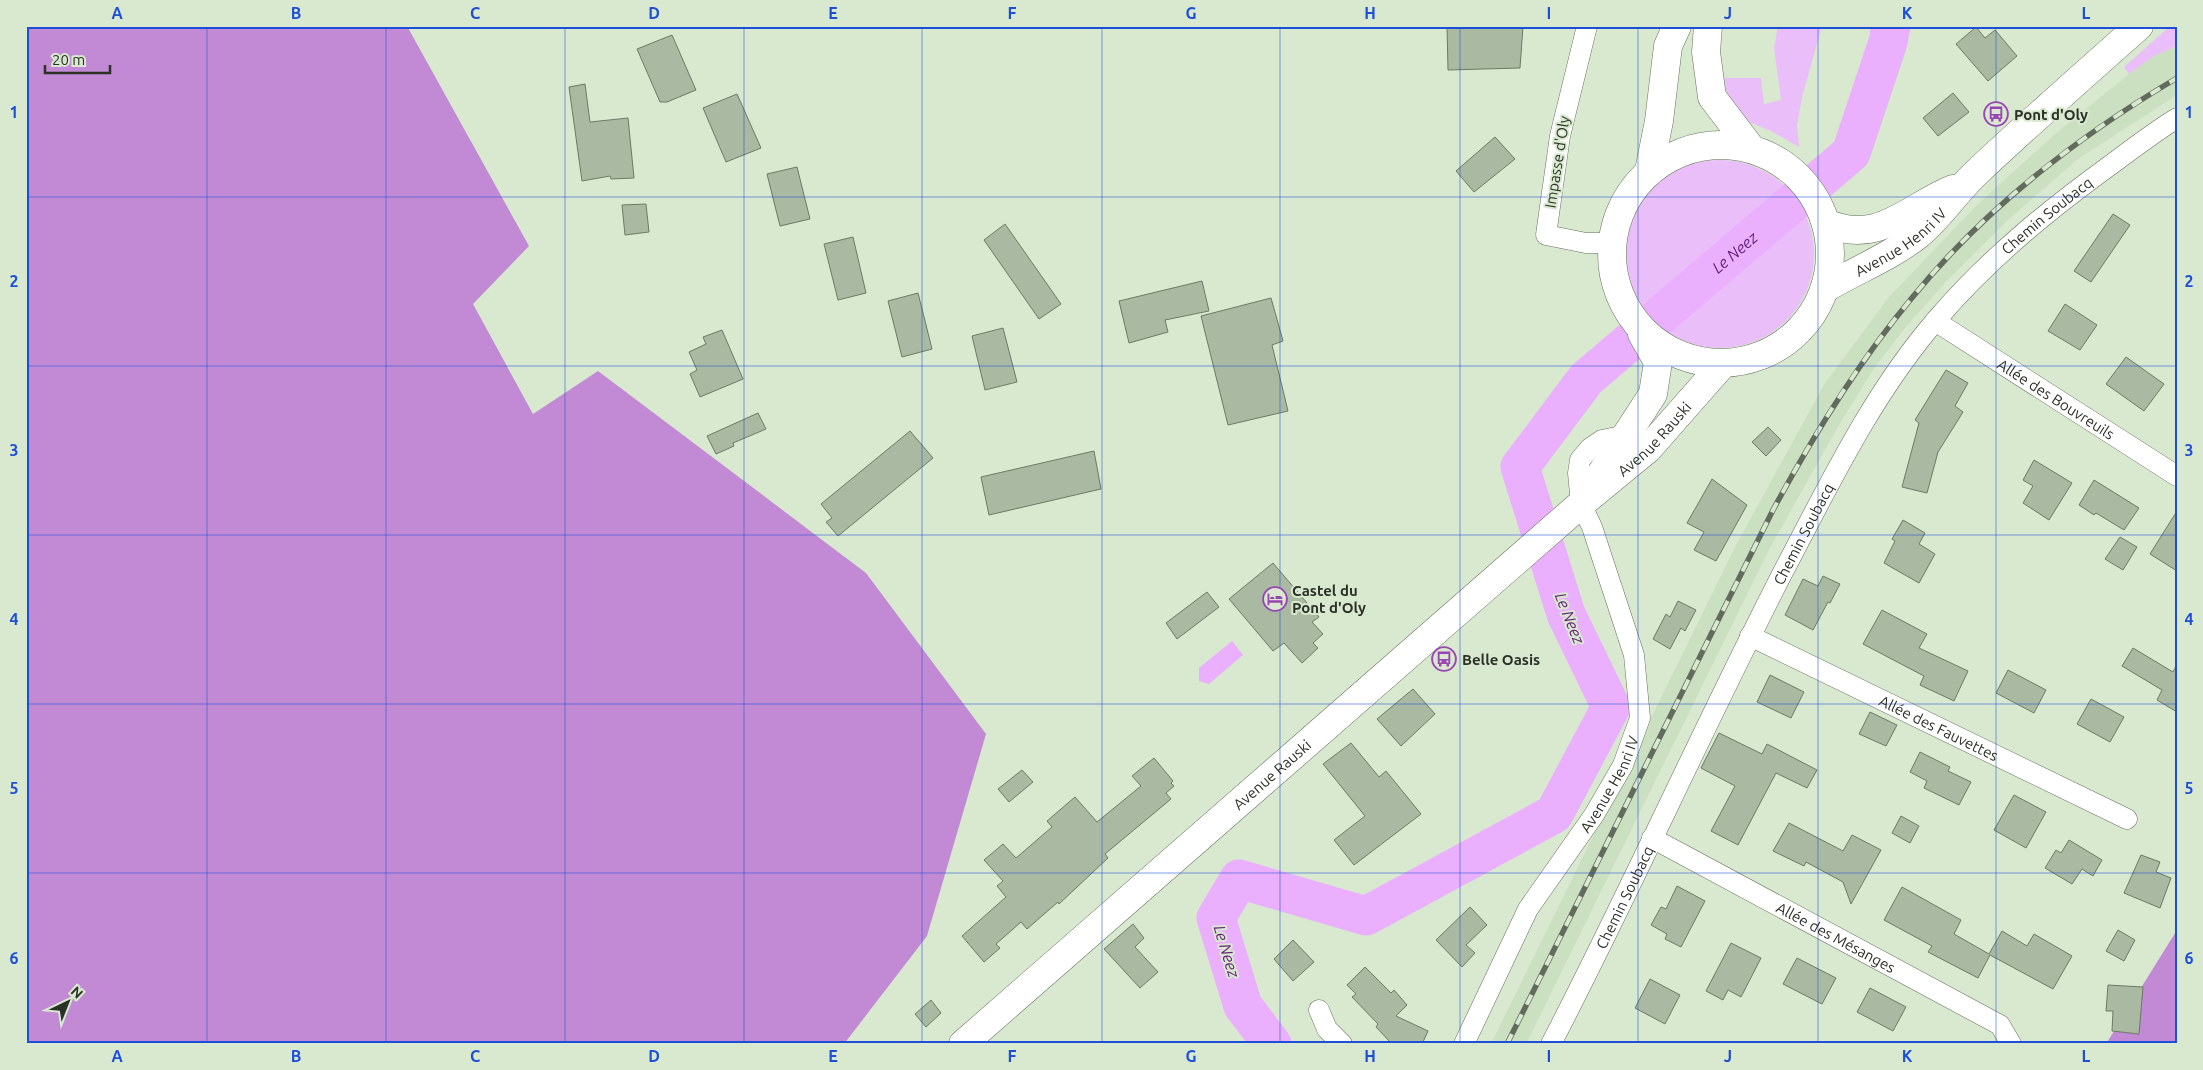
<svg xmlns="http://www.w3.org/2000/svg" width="2203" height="1070" font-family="Ubuntu,sans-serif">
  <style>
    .built { fill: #cbe0c0 }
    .green { fill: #eabef9 }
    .forest { fill: #c28ad5 }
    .water { fill: #eab0fe }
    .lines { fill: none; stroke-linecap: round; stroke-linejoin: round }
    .river { stroke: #eab0fe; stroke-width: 39 }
    .building { fill: #aabaa2; stroke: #6c7a64 }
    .minor-casing { stroke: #64725c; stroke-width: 21 }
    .primary-casing { stroke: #64725c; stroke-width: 29 }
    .minor { stroke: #fff; stroke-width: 20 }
    .primary { stroke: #fff; stroke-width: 28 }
    .rail-casing { stroke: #626b5d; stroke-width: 5.5 }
    .rail { stroke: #d9e9d0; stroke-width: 4; stroke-dasharray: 11; stroke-linecap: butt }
    .grid { fill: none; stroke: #1d4ed8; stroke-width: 1; stroke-opacity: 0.55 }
    .labels { text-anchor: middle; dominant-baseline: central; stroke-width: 4; stroke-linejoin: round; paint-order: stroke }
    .poi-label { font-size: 15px; font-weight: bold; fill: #2b3127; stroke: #d9e9d0; text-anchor: start }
    .street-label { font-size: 15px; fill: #2b3127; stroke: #d9e9d0 }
    .water-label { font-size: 16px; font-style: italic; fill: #652079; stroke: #d9e9d0 }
    .neatline { fill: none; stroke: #1d4ed8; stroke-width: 2 }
    .grid-label { font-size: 16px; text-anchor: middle; font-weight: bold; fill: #1d4ed8 }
  </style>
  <rect width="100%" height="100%" fill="#d9e9d0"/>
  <path class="built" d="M 2177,46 L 2177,95 L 2078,159 L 2008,220 L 1946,282 L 1905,328 L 1875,367 L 1839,425 L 1770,548 L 1526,1044 L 1491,1044 L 1736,545 L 1825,383 L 1889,297 L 1979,203 L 2055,134 L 2129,74 L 2154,56 Z"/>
  <path class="green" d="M 1778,26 L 1822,26 L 1802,97 L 1797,125 L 1799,147 L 1771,131 L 1746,121 L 1734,109 L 1726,90 L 1724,78 L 1761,78 L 1764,104 L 1781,100 L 1774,48 Z
    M 2170,26 L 2177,26 L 2177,46 L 2154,56 L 2129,74 L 2124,67 Z
    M1626 254a94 94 0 1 1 188 0a94 94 0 1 1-188 0Z"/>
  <path class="forest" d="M 26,26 L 407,26 L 529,246 L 473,304 L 533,414 L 598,371 L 866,573 L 986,734 L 927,936 L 844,1044 L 26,1044 Z
    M 2177,930 L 2177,1044 L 2106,1044 Z"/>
  <path class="water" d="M 1232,641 L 1243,655 L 1209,684 L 1199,681 L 1199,668 Z"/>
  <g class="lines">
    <path class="river" id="s1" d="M 1272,1044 L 1243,1006 L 1216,918 L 1239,879 L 1366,916 L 1554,814 L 1611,707 L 1566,614 L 1520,467 L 1586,379 L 1851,153 L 1888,42 L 1891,26"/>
  </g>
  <path class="building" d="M 1447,26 L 1523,26 L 1520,68 L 1448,70 Z
    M 1976,27 L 1985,38 L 1995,30 L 2017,56 L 1988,81 L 1956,44 Z
    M 672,35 L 696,90 L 667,102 L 660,102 L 637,49 Z
    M 585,84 L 590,122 L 628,118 L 634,178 L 611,179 L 610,176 L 582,181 L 569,87 Z
    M 1953,93 L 1969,112 L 1938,136 L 1923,118 Z
    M 737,94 L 761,148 L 726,162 L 703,108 Z
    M 1495,137 L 1515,159 L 1474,192 L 1456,171 Z
    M 797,167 L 810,219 L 780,226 L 767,174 Z
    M 646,204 L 649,232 L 625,235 L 622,205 Z
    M 2113,214 L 2130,225 L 2091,282 L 2074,271 Z
    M 1005,224 L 1061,304 L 1039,319 L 984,240 Z
    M 853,237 L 866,293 L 838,300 L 824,244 Z
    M 1202,281 L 1209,311 L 1165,320 L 1168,332 L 1129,343 L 1119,301 Z
    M 918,293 L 932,349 L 902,357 L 888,301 Z
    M 1271,298 L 1283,341 L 1272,345 L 1288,411 L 1228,425 L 1201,316 Z
    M 2065,304 L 2097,325 L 2080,350 L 2048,331 Z
    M 1003,328 L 1017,382 L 985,390 L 972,336 Z
    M 722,330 L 743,379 L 700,397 L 690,374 L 697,370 L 689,352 L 706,344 L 703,337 Z
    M 2126,357 L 2164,384 L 2144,411 L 2106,384 Z
    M 1946,370 L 1968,383 L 1955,406 L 1963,412 L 1938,452 L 1927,493 L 1902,487 L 1919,423 L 1915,420 Z
    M 758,413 L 766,429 L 733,443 L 734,446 L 716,454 L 707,436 Z
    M 1768,427 L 1781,440 L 1766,456 L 1752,442 Z
    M 910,431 L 933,458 L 838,536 L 826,522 L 832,518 L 821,504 Z
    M 1094,451 L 1101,489 L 989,515 L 981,477 Z
    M 2034,460 L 2072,483 L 2049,520 L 2023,503 L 2033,486 L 2023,480 Z
    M 1712,479 L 1747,505 L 1716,561 L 1694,550 L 1704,532 L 1687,523 Z
    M 2094,480 L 2139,508 L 2124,530 L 2096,513 L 2094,515 L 2079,505 Z
    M 2177,511 L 2177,571 L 2150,554 Z
    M 1903,520 L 1925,533 L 1919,544 L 1935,554 L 1919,583 L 1884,563 L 1895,541 L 1892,539 Z
    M 2120,537 L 2137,547 L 2123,570 L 2105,559 Z
    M 1273,563 L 1319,617 L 1312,622 L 1323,634 L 1313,643 L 1318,648 L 1302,663 L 1284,643 L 1273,651 L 1229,599 Z
    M 1823,576 L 1840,584 L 1830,603 L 1828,602 L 1813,630 L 1785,615 L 1803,579 L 1818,586 Z
    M 1207,592 L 1219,607 L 1177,639 L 1166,623 Z
    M 1678,601 L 1696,610 L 1685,631 L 1681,628 L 1670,649 L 1653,639 L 1666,614 L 1670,617 Z
    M 1882,610 L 1927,634 L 1919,648 L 1968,671 L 1954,701 L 1920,685 L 1924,676 L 1863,644 Z
    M 2133,648 L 2173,672 L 2177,664 L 2177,712 L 2157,700 L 2162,690 L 2122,666 Z
    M 2008,670 L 2046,690 L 2034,713 L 1996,693 Z
    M 1770,675 L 1804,692 L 1791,718 L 1757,702 Z
    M 1413,689 L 1435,714 L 1401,746 L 1377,719 Z
    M 2091,699 L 2124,717 L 2110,742 L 2077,724 Z
    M 1870,712 L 1897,725 L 1886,746 L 1859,734 Z
    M 1719,733 L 1762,754 L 1767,744 L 1817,770 L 1807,788 L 1776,773 L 1738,845 L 1711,831 L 1735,786 L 1701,768 Z
    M 1351,743 L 1379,777 L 1386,771 L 1421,814 L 1354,865 L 1334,840 L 1365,816 L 1323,764 Z
    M 1920,752 L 1950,767 L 1948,771 L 1971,782 L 1959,805 L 1924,788 L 1927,781 L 1910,772 Z
    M 1154,758 L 1173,781 L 1171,783 L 1174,786 L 1166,793 L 1171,799 L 1105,854 L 1108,858 L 1059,904 L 1058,902 L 1027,929 L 1021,922 L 996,944 L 1000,948 L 984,962 L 962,936 L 1006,897 L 997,886 L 1003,881 L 984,860 L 1003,844 L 1016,858 L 1052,827 L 1047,821 L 1075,797 L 1097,822 L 1141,786 L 1132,776 Z
    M 1022,770 L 1033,782 L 1009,802 L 998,789 Z
    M 2014,795 L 2046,812 L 2026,848 L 1994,830 Z
    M 1901,816 L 1919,826 L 1910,843 L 1892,833 Z
    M 1789,823 L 1843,851 L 1852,835 L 1881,850 L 1851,904 L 1843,882 L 1806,862 L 1804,866 L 1773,851 Z
    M 2069,840 L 2102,860 L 2093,876 L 2082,869 L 2072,884 L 2045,868 L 2056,850 L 2061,853 Z
    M 2141,855 L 2160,862 L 2156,872 L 2171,878 L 2160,908 L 2124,893 Z
    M 1677,886 L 1705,901 L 1681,947 L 1665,939 L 1667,934 L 1651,925 L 1661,907 L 1666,909 Z
    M 1902,887 L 1961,920 L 1954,934 L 1989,954 L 2002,931 L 2027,946 L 2034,934 L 2072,956 L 2053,989 L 1990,955 L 1978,978 L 1928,952 L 1932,946 L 1884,920 Z
    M 1470,907 L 1487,925 L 1466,945 L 1475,953 L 1462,967 L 1436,940 Z
    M 1133,924 L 1144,938 L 1135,947 L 1158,972 L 1140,988 L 1104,949 Z
    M 2118,930 L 2135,940 L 2124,961 L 2106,951 Z
    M 1293,940 L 1314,962 L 1293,981 L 1274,959 Z
    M 1731,943 L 1761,958 L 1741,997 L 1728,990 L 1723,1000 L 1706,991 Z
    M 1797,958 L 1836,978 L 1822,1004 L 1783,984 Z
    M 1365,967 L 1391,993 L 1394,990 L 1407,1005 L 1396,1016 L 1428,1031 L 1422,1044 L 1392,1044 L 1376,1027 L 1378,1024 L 1352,997 L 1356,994 L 1347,985 Z
    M 1650,979 L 1680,995 L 1665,1024 L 1635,1008 Z
    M 2108,985 L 2143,987 L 2139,1034 L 2112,1031 L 2113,1011 L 2106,1011 Z
    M 1870,988 L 1906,1007 L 1893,1031 L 1857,1012 Z
    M 931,1000 L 941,1013 L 926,1027 L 915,1014 Z"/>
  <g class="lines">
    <g class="minor-casing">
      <g id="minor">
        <path d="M 1587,26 L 1560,136 L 1546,235 L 1586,243 L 1610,243"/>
        <path id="s2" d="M 1935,321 L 2177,476"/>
        <path id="s3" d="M 1750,636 L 2127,819"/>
        <path id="s4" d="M 1652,838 L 2000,1025 L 2011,1044"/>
        <path d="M 1319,1010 L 1327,1029 L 1342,1044"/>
        <path id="s5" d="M 1464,1044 L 1528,909 L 1594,815 L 1623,765 L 1640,718 L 1634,655 L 1592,527 L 1581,504 L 1578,473 L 1580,460 L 1590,448 L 1602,440 L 1627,435"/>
        <path id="s6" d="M 1551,1044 C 1632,888 1703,728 1783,572 C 1829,485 1872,394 1937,319 C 1989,258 2051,208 2116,161 C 2136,146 2156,131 2177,118"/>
      </g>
    </g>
    <g class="primary-casing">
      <g id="primary">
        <path d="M 1708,26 L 1706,52 L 1712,97 L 1750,147"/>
        <circle cx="1721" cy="254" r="109"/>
        <path d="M 1649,171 L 1659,121 L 1668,46 L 1677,26"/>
        <path d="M 1826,223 C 1879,246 1908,207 1953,189"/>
        <path id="s7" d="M 1826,288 C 1856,270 1890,257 1918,235 C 1940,217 1955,193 1975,174 C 2029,123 2084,75 2139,26"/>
        <path d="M 1597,480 L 1653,394 L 1658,362 L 1642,334"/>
        <path id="s8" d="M 963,1044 L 1581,504 L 1648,449 L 1721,366"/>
      </g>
    </g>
    <use href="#minor" class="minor"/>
    <use href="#primary" class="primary"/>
    <g class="rail-casing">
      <path id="rail" d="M 1507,1044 L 1773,510 C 1813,436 1857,364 1911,299 C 1985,208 2077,137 2177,78"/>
    </g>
    <use href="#rail" class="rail"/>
  </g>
  <path class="grid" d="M 207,26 L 207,1044M 386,26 L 386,1044M 565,26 L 565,1044M 744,26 L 744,1044M 922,26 L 922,1044M 1102,26 L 1102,1044M 1280,26 L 1280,1044M 1460,26 L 1460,1044M 1638,26 L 1638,1044M 1818,26 L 1818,1044M 1996,26 L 1996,1044M 26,197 L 2177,197M 26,366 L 2177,366M 26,535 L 2177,535M 26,704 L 2177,704M 26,873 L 2177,873"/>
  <defs>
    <g id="bus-ring" transform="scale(1.25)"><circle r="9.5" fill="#d9e9d0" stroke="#9946b4" stroke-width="1.5"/><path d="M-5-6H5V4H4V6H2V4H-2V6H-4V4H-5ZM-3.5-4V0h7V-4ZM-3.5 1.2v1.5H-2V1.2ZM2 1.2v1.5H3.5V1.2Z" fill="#9946b4"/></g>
    <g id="hotel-ring" transform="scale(1.25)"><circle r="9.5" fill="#d9e9d0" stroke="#9946b4" stroke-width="1.5"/><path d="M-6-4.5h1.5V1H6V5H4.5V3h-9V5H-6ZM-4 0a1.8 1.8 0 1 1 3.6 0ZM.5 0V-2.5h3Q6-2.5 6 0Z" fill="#9946b4"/></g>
  </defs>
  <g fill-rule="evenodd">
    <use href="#bus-ring" x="1996" y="114"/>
    <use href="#hotel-ring" x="1275" y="599"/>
    <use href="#bus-ring" x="1444" y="659"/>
  </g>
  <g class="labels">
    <g class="poi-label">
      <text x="2014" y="114">Pont d'Oly</text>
      <text x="1292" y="590">Castel du<tspan x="1292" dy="17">Pont d'Oly</tspan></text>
      <text x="1462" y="659">Belle Oasis</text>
    </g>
    <g class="street-label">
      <text transform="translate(1557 162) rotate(-81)">Impasse d'Oly</text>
      <text stroke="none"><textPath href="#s6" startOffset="974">Chemin Soubacq</textPath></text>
      <text stroke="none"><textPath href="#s7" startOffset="88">Avenue Henri IV</textPath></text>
      <text stroke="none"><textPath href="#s2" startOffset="144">Allée des Bouvreuils</textPath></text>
      <text stroke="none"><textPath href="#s8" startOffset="919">Avenue Rauski</textPath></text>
      <text stroke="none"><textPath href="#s6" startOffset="569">Chemin Soubacq</textPath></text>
      <text stroke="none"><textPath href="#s3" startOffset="210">Allée des Fauvettes</textPath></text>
      <text stroke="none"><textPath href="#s8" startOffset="410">Avenue Rauski</textPath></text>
      <text stroke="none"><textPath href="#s5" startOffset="299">Avenue Henri IV</textPath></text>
      <text stroke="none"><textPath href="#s6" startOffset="164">Chemin Soubacq</textPath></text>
      <text stroke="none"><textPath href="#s4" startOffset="209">Allée des Mésanges</textPath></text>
    </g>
    <g class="water-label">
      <text stroke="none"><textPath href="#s1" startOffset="1215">Le Neez</textPath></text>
      <text transform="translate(1570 618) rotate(68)">Le Neez</text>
      <text transform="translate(1227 951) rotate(73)">Le Neez</text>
    </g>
  </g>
  <rect width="2203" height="1070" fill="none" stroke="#d9e9d0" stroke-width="55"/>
  <g transform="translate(68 1002) rotate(43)" stroke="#d9e9d0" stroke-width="4" paint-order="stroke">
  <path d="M0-4L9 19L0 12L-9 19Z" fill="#2b3127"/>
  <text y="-8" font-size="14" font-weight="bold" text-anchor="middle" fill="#2b3127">N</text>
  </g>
  <path d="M45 65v8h65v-8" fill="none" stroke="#2b3127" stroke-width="2.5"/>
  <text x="52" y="65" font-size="15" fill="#2b3127" stroke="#d9e9d0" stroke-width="4" paint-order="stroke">20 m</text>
  <rect x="28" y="28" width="2148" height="1014" class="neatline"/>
  <g class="grid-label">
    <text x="117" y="19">A</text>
    <text x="296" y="19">B</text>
    <text x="475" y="19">C</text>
    <text x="654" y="19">D</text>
    <text x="833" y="19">E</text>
    <text x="1012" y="19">F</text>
    <text x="1191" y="19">G</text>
    <text x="1370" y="19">H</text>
    <text x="1549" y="19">I</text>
    <text x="1728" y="19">J</text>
    <text x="1907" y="19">K</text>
    <text x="2086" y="19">L</text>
    <text x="14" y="118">1</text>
    <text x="2189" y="118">1</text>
    <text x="14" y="287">2</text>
    <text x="2189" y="287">2</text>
    <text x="14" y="456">3</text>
    <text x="2189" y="456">3</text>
    <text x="14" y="625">4</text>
    <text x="2189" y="625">4</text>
    <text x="14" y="794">5</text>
    <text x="2189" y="794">5</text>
    <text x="14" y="964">6</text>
    <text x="2189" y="964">6</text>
    <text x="117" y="1062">A</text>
    <text x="296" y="1062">B</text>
    <text x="475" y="1062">C</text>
    <text x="654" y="1062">D</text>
    <text x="833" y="1062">E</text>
    <text x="1012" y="1062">F</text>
    <text x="1191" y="1062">G</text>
    <text x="1370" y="1062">H</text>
    <text x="1549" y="1062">I</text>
    <text x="1728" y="1062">J</text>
    <text x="1907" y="1062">K</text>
    <text x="2086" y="1062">L</text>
  </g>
</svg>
